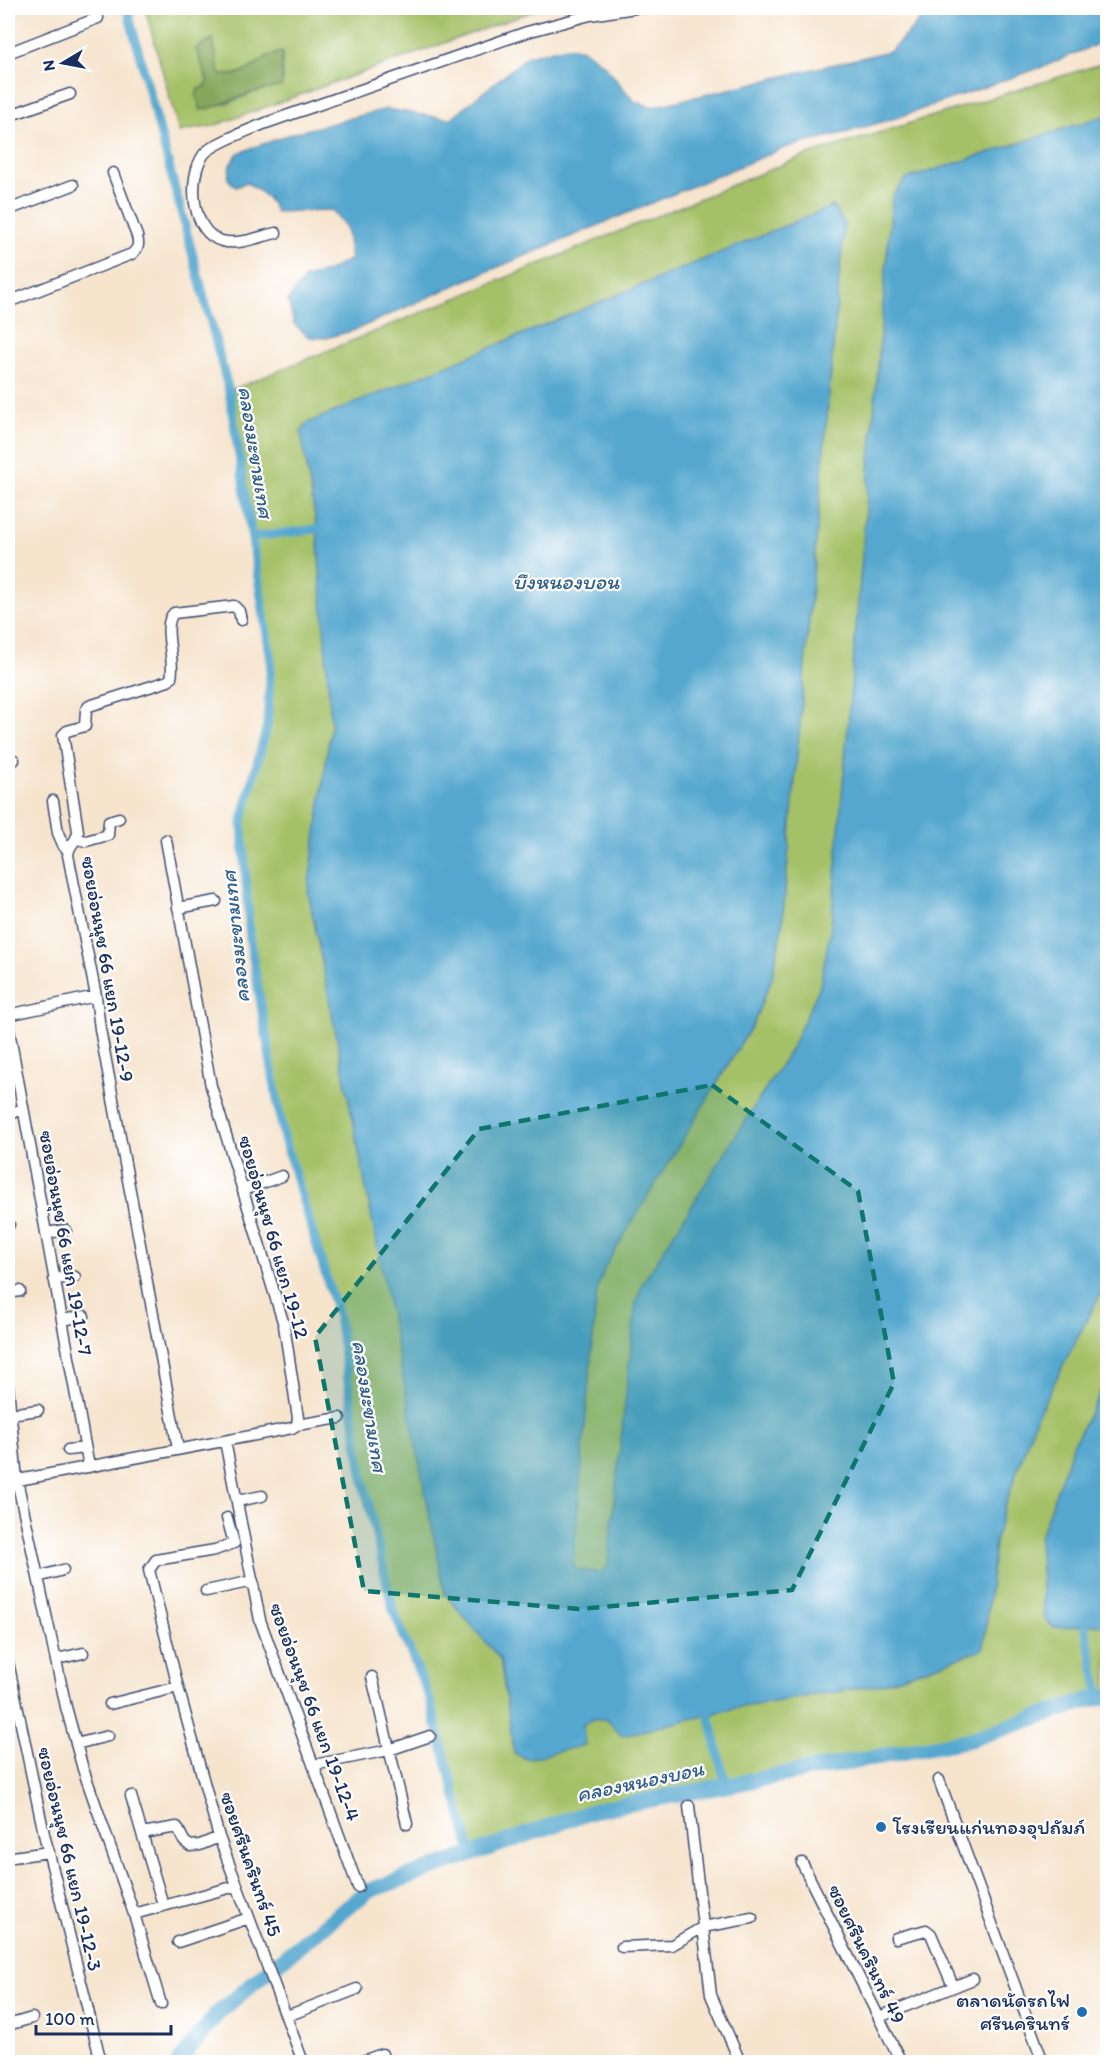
<svg xmlns="http://www.w3.org/2000/svg" width="1115" height="2070" font-family="Itim,'Playpen Sans Thai',sans-serif">
  <style>
    .green { fill: #a5c167; stroke: #607862; stroke-width: 1.5; fill-rule: evenodd }
    .forest { fill: #84a75c; stroke: #506b5d; stroke-width: 1.5 }
    .water { fill: #54a7cf; stroke: #386b96; stroke-width: 1.5 }
    .lines { fill: none; stroke-linecap: round; stroke-linejoin: round }
    .canal { stroke: #54a7cf; stroke-width: 9 }
    .river { stroke: #54a7cf; stroke-width: 16 }
    .minor-casing { stroke: #3c4a6f; stroke-width: 13 }
    .minor { stroke: #fff; stroke-width: 10 }
    .marked { fill: #0f766e; fill-opacity: 0.2; stroke: #0f766e; stroke-width: 4.5; stroke-dasharray: 12 8; stroke-linejoin: round }
    .poi-dot { fill: #1f6fb2; stroke: #fff; stroke-width: 2 }
    .labels { text-anchor: middle; dominant-baseline: central; stroke-width: 4.5; stroke-linejoin: round; paint-order: stroke }
    .street-label { font-size: 20px; fill: #1b2f5e; stroke: #fff }
    .poi-label { font-size: 20px; fill: #1b2f5e; stroke: #fff; text-anchor: start }
    .water-label { font-size: 21px; font-style: italic; fill: #325f8b; stroke: #fff }
  </style>
  <rect width="100%" height="100%" fill="#fff"/>
  <filter id="ink" filterUnits="userSpaceOnUse"><feTurbulence type="fractalNoise" baseFrequency=".0167" numOctaves="2"/><feDisplacementMap in="SourceGraphic" scale="12" xChannelSelector="R" yChannelSelector="G"/><feConvolveMatrix kernelMatrix="1 2 1 2 8 2 1 2 1" color-interpolation-filters="sRGB"/></filter>
  <filter id="wash" filterUnits="userSpaceOnUse"><feTurbulence type="fractalNoise" baseFrequency=".008" numOctaves="4" result="noise"/><feDisplacementMap in="SourceGraphic" scale="24" xChannelSelector="R" yChannelSelector="G"/><feGaussianBlur stdDeviation="1.35" result="paint"/><feColorMatrix in="noise" values="0 0 0 0 0 0 0 0 0 0 0 0 0 0 0 0 0 1.4 0 .05"/><feComposite in="paint" operator="in"/></filter>
  <g filter="url(#wash)">
    <rect width="100%" height="100%" fill="#f6e4cd"/>
    <path class="green" d="M 145,8 L 385,8 L 396,12 L 406,8 L 542,8 L 213,126 L 179,132 ZM 213,40 L 219,74 L 233,75 L 248,70 L 268,56 L 282,53 L 283,81 L 228,103 L 201,109 L 198,89 L 205,87 L 208,82 L 199,55 Z
      M 1107,62 L 1107,1696 L 1089,1700 L 968,1740 L 596,1810 L 471,1853 L 429,1697 L 393,1610 L 362,1474 L 338,1316 L 283,1135 L 250,940 L 242,821 L 267,726 L 271,661 L 229,391 L 801,157 Z"/>
    <path class="forest" d="M 213,39 L 219,74 L 234,75 L 248,70 L 268,56 L 282,52 L 282,86 L 250,93 L 214,107 L 201,110 L 196,96 L 198,89 L 205,87 L 208,82 L 196,49 L 206,42 Z"/>
    <path class="water" d="M 928,8 L 1107,8 L 1107,40 L 1045,66 L 899,117 L 848,132 L 784,148 L 462,282 L 355,330 L 326,338 L 309,337 L 294,324 L 288,300 L 305,278 L 327,272 L 351,259 L 346,227 L 332,210 L 276,212 C 270,197 259,190 246,182 L 236,187 L 228,179 L 230,165 L 238,153 L 291,134 L 386,109 L 450,119 L 528,56 L 567,47 L 584,50 L 604,65 L 635,102 L 653,107 L 890,51 L 914,27 Z
      M 1107,115 L 1107,1281 L 1036,1418 L 1004,1508 L 995,1542 L 984,1647 L 979,1651 L 878,1685 L 736,1708 L 622,1736 L 606,1719 L 593,1719 L 583,1725 L 585,1745 L 527,1759 L 514,1753 L 500,1659 L 445,1594 L 308,891 L 331,725 L 317,529 L 301,432 L 307,423 L 833,206 L 844,223 L 782,927 L 772,978 L 753,1024 L 606,1265 L 597,1289 L 573,1564 L 577,1569 L 598,1573 L 607,1568 L 636,1302 L 642,1284 L 792,1047 L 820,986 L 831,927 L 892,197 L 906,179 Z
      M 1107,1380 L 1107,1624 L 1054,1628 L 1044,1618 L 1039,1539 L 1074,1443 Z"/>
    <g class="lines">
      <path class="canal" d="M 127,8 L 229,391 L 271,661 L 267,726 L 242,821 L 250,940 L 283,1135 L 338,1316 L 362,1474 L 393,1610 L 429,1697 L 471,1853
        M 252,537 L 317,529
        M 1085,1626 L 1100,1697
        M 709,1715 L 726,1785"/>
      <path class="river" d="M 179,2062 L 217,2014 L 265,1973 L 368,1891 L 596,1810 L 968,1740 L 1089,1700 L 1108,1696"/>
    </g>
  </g>
  <g filter="url(#ink)">
    <g class="lines">
      <g class="minor-casing">
        <path id="minor" d="M 8,53 L 98,18
          M 8,116 L 70,94
          M 8,210 L 73,185
          M 276,233 C 261,236 238,246 222,241 C 191,233 187,177 204,154 C 213,143 252,129 266,123 L 527,32 L 590,15 L 635,8
          M 8,302 L 132,254 C 139,247 139,245 137,236 L 113,173
          M 8,762 L 14,760
          M 53,801 L 58,833 L 64,847 L 69,849
          M 77,839 L 86,841 L 108,835 L 109,821 L 119,818
          M 178,908 L 216,901
          M 8,1015 L 96,996
          M 8,1025 L 89,1467
          M 8,1113 L 23,1110
          M 243,1190 L 282,1176
          M 8,1225 L 9,1225
          M 46,1233 L 66,1230
          M 54,1279 L 75,1277
          M 8,1293 L 20,1291
          M 62,1320 L 84,1316
          M 8,1387 L 17,1480 L 66,1707 L 83,1769 L 134,1914 L 161,2004
          M 10,1414 L 38,1410
          M 297,1425 L 340,1418
          M 225,1441 L 260,1620 L 358,1887
          M 178,1449 L 100,1029 L 96,996 L 68,855 C 68,845 78,841 78,831 L 63,735 L 67,731 L 85,726 L 86,710 L 89,706 L 168,681 L 171,678 C 176,660 161,625 174,613 L 234,606 L 239,611 L 241,620
          M 68,1450 L 85,1448
          M 8,1482 L 292,1428 L 297,1425 L 298,1418 L 284,1325 L 211,1086 L 166,840
          M 237,1501 L 262,1496
          M 227,1518 L 234,1543 L 215,1550 L 156,1560 L 149,1570 L 178,1687 L 219,1837 L 303,2062
          M 38,1577 L 63,1570
          M 206,1591 L 253,1581
          M 57,1659 L 83,1653
          M 8,1662 L 44,1834 L 101,2062
          M 372,1677 L 407,1824
          M 110,1704 L 178,1687
          M 76,1744 L 108,1736
          M 314,1765 L 389,1750 L 430,1736
          M 939,1780 L 1043,2062
          M 131,1796 L 163,1905
          M 689,1806 L 711,1995 L 740,2062
          M 142,1833 L 177,1827 L 184,1841 L 190,1846 L 200,1845 L 219,1837
          M 13,1857 L 49,1852
          M 802,1863 L 901,2062
          M 134,1914 L 236,1886
          M 896,1938 L 926,1930 L 931,1934 L 953,1986
          M 178,1942 L 249,1918
          M 622,1947 L 672,1945 L 703,1927 L 752,1918
          M 287,2016 L 357,1989
          M 879,2017 L 973,1979
          M 8,2025 L 32,2018
          M 360,2062 L 382,2054"/>
      </g>
      <use href="#minor" class="minor"/>
    </g>
  </g>
  <path class="marked" d="M 712,1085 L 858,1191 L 894,1383 L 792,1590 L 579,1609 L 364,1591 L 315,1337 L 479,1129 Z"/>
  <g class="poi-dot">
    <circle cx="881" cy="1827" r="6"/>
    <circle cx="1082" cy="2012" r="6"/>
  </g>
  <g class="labels">
    <g class="street-label">
      <text transform="translate(108 969) rotate(80)">ซอยอ่อนนุช 66 แยก 19-12-9</text>
      <text transform="translate(274 1237) rotate(74)">ซอยอ่อนนุช 66 แยก 19-12</text>
      <text transform="translate(66 1243) rotate(80)">ซอยอ่อนนุช 66 แยก 19-12-7</text>
      <text transform="translate(315 1712) rotate(70)">ซอยอ่อนนุช 66 แยก 19-12-4</text>
      <text transform="translate(70 1859) rotate(77)">ซอยอ่อนนุช 66 แยก 19-12-3</text>
      <text transform="translate(251 1864) rotate(71)">ซอยศรีนครินทร์ 45</text>
      <text transform="translate(867 1954) rotate(64)">ซอยศรีนครินทร์ 49</text>
    </g>
    <g class="poi-label">
      <text x="893" y="1827">โรงเรียนแก่นทองอุปถัมภ์</text>
      <text x="1070" y="2000" text-anchor="end">ตลาดนัดรถไฟ<tspan x="1070" dy="23">ศรีนครินทร์</tspan></text>
    </g>
    <g class="water-label">
      <text transform="translate(256 452) rotate(81)">คลองมะขามเทศ</text>
      <text x="566" y="581">บึงหนองบอน</text>
      <text transform="translate(235 937) rotate(-96)">คลองมะขามเทศ</text>
      <text transform="translate(370 1406) rotate(81)">คลองมะขามเทศ</text>
      <text transform="translate(640 1781) rotate(-12)">คลองหนองบอน</text>
    </g>
  </g>
  <rect width="1115" height="2070" fill="none" stroke="#fff" stroke-width="30"/>
  <g transform="translate(63 63) rotate(260)" stroke="#ffffff" stroke-width="4.5" paint-order="stroke">
  <path d="M0-4.5L10 22L0 15L-10 22Z" fill="#1b2f5e"/>
  <text y="-9" font-size="16" font-weight="bold" text-anchor="middle" fill="#1b2f5e">N</text>
  </g>
  <path d="M36 2025v9h135v-9" fill="none" stroke="#1b2f5e" stroke-width="3"/>
  <text x="45" y="2025" font-size="18" fill="#1b2f5e" stroke="#ffffff" stroke-width="4.5" paint-order="stroke">100 m</text>
</svg>
